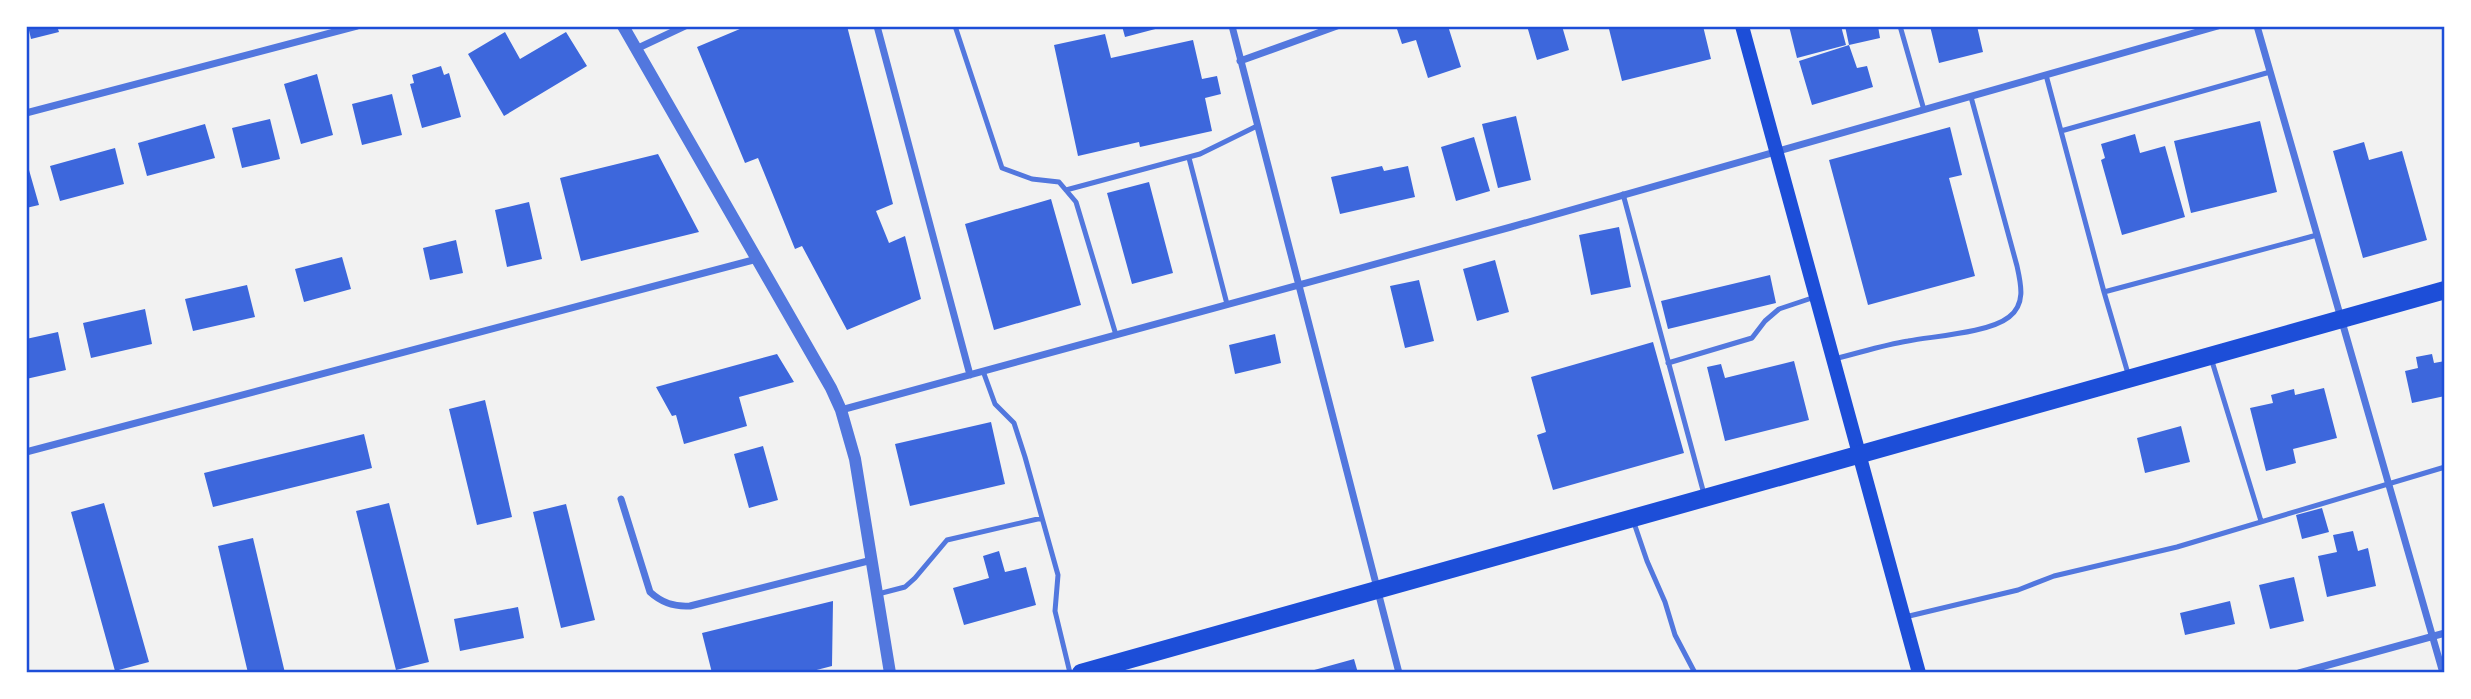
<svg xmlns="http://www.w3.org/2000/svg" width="2471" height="699" font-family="'Times New Roman',serif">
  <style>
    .building { fill: #3d67dc }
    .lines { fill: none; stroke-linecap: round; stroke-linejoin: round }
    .service { stroke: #5277de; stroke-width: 5 }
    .minor { stroke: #5277de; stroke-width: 7 }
    .tertiary { stroke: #5277de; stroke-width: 12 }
    .secondary { stroke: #1d4ed8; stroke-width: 14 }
    .primary { stroke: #1d4ed8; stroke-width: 18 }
    .neatline { fill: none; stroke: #1d4ed8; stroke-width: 2.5 }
  </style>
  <rect width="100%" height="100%" fill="#f2f2f2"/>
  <path class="building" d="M 28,26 L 57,26 L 59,32 L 31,39 Z
    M 747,26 L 847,26 L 893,204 L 876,211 L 889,243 L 905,236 L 921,299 L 847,330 L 802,246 L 795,249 L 758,158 L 745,163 L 697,47 Z
    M 1122,26 L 1163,26 L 1163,27 L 1125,37 Z
    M 1396,26 L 1448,26 L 1461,67 L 1428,78 L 1416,40 L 1402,44 Z
    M 1527,26 L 1562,26 L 1569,50 L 1537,60 Z
    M 1620,26 L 1703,26 L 1711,59 L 1622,81 L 1609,29 Z
    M 1789,26 L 1841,26 L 1846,45 L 1797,58 Z
    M 1845,26 L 1878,26 L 1880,38 L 1849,45 Z
    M 1930,26 L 1977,26 L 1983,52 L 1939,63 Z
    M 505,32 L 520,59 L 566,32 L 587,66 L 504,116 L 468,54 Z
    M 1105,34 L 1111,58 L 1193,40 L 1202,79 L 1217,76 L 1221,94 L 1205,98 L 1212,131 L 1140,147 L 1139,142 L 1078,156 L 1054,45 Z
    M 1849,45 L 1857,68 L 1867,66 L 1873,87 L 1812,105 L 1799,61 Z
    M 441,66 L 444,75 L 449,73 L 461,117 L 422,128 L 410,84 L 414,83 L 412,75 Z
    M 317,74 L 333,135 L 301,144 L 284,84 Z
    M 392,94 L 402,135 L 362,145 L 352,104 Z
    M 1516,116 L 1531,180 L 1498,188 L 1482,124 Z
    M 270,119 L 280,159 L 242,168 L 232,128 Z
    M 2260,121 L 2277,192 L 2191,213 L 2174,141 Z
    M 205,124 L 215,158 L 147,176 L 138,143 Z
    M 1950,127 L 1962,175 L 1949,178 L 1975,276 L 1868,305 L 1829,160 Z
    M 2135,134 L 2140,153 L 2165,146 L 2185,217 L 2122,235 L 2101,160 L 2105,158 L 2101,144 Z
    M 1474,137 L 1490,191 L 1456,201 L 1441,147 Z
    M 2364,142 L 2369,160 L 2402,151 L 2427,240 L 2363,258 L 2333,151 Z
    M 115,148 L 124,184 L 60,201 L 50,166 Z
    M 658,154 L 699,232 L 581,261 L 560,178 Z
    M 1382,166 L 1384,171 L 1408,166 L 1415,197 L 1340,214 L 1331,177 Z
    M 29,170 L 39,205 L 26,208 L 26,171 Z
    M 1149,182 L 1173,273 L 1132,284 L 1107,193 Z
    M 1051,199 L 1081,305 L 994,330 L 965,224 Z
    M 529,202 L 542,259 L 507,267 L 495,210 Z
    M 1619,227 L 1631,287 L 1591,295 L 1579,235 Z
    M 456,240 L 463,273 L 430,280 L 423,248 Z
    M 342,257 L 351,289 L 304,302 L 295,269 Z
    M 1495,260 L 1509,312 L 1477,321 L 1463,269 Z
    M 1770,275 L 1776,303 L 1668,329 L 1661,301 Z
    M 1419,280 L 1434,341 L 1405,348 L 1390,286 Z
    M 247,285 L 255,317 L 193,331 L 185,299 Z
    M 145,309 L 152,344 L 91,358 L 83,323 Z
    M 58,332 L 66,370 L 26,379 L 26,339 Z
    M 1275,334 L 1281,363 L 1235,374 L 1229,345 Z
    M 1653,342 L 1684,453 L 1553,490 L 1537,435 L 1546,432 L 1531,377 Z
    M 777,354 L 794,382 L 739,397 L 747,426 L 684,444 L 676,415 L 672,416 L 656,387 Z
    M 2432,354 L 2434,363 L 2445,361 L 2445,396 L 2412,403 L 2405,371 L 2418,368 L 2416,357 Z
    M 1794,361 L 1809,420 L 1725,441 L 1707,367 L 1721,364 L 1725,378 Z
    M 2324,388 L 2337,438 L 2293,449 L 2296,463 L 2266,471 L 2250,408 L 2273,403 L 2271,395 L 2294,389 L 2295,395 Z
    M 485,400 L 512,517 L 477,525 L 449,409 Z
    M 991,422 L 1005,484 L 910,506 L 895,444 Z
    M 2181,426 L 2190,462 L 2145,473 L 2137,438 Z
    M 364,434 L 372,468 L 213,507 L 204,473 Z
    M 763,446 L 778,500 L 749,508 L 734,454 Z
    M 104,503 L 149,662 L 115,671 L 71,512 Z
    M 389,503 L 429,662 L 396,670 L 356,511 Z
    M 566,504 L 595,620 L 561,628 L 533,512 Z
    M 2322,508 L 2329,532 L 2302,539 L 2296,515 Z
    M 2353,531 L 2358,551 L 2368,548 L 2376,586 L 2327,597 L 2318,556 L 2337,552 L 2333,535 Z
    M 253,538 L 285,673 L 248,673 L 218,546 Z
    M 999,551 L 1005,572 L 1026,567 L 1036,605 L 964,625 L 953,588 L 989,578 L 983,556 Z
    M 2294,577 L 2304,621 L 2270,629 L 2259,585 Z
    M 833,601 L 832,666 L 805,673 L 712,673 L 702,633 Z
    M 2230,601 L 2235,624 L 2185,635 L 2180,613 Z
    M 518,607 L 524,638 L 460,651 L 454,619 Z
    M 1354,659 L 1358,673 L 1307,673 L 1307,672 Z"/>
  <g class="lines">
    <path class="service" d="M 955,26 L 1002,168 L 1032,179 L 1059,182 L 1076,202 L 1116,335
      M 1900,26 L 1924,110
      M 2046,75 L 2104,292
      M 2061,131 L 2270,72
      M 1189,158 L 1227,304
      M 1066,190 L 1200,154 L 1257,126
      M 1623,194 L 1704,494
      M 2211,358 L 2261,521
      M 1834,359 C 1859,353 1883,345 1908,341 C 1934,336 1989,333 2009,317 C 2026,304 2021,284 2017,266 L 1971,97
      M 1668,363 L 1752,338 L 1765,321 L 1779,309 L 1815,297
      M 983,371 L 995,404 L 1014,423 L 1025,457 L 1058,575 L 1055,611 L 1070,673
      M 2129,377 L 2104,292 L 2317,235
      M 1633,520 L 1647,561 L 1665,602 L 1675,635 L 1695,673
      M 878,594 L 905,587 L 915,578 L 947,540 L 1042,518
      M 1905,617 L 2018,590 L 2054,576 L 2177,547 L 2445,467"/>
    <path class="minor" d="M 877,26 L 970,375
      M 1232,26 L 1399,673
      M 2257,26 L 2443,673
      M 636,49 L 685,26
      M 1240,61 L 1337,26
      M 26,113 L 357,26
      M 841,410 L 1511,227 L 2218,26
      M 26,452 L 757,259
      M 621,499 L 650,592 C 662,603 674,607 690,606 L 872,560
      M 2299,673 L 2445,633"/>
    <path class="tertiary" d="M 623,26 L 831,388 L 841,410 L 855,459 L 890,673"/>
    <path class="secondary" d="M 1742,26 L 1919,673"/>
    <path class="primary" d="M 1081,673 L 2445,290"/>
  </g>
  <rect width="2471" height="699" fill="none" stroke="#ffffff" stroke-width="56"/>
  <rect x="28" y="28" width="2415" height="643" class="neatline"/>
</svg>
